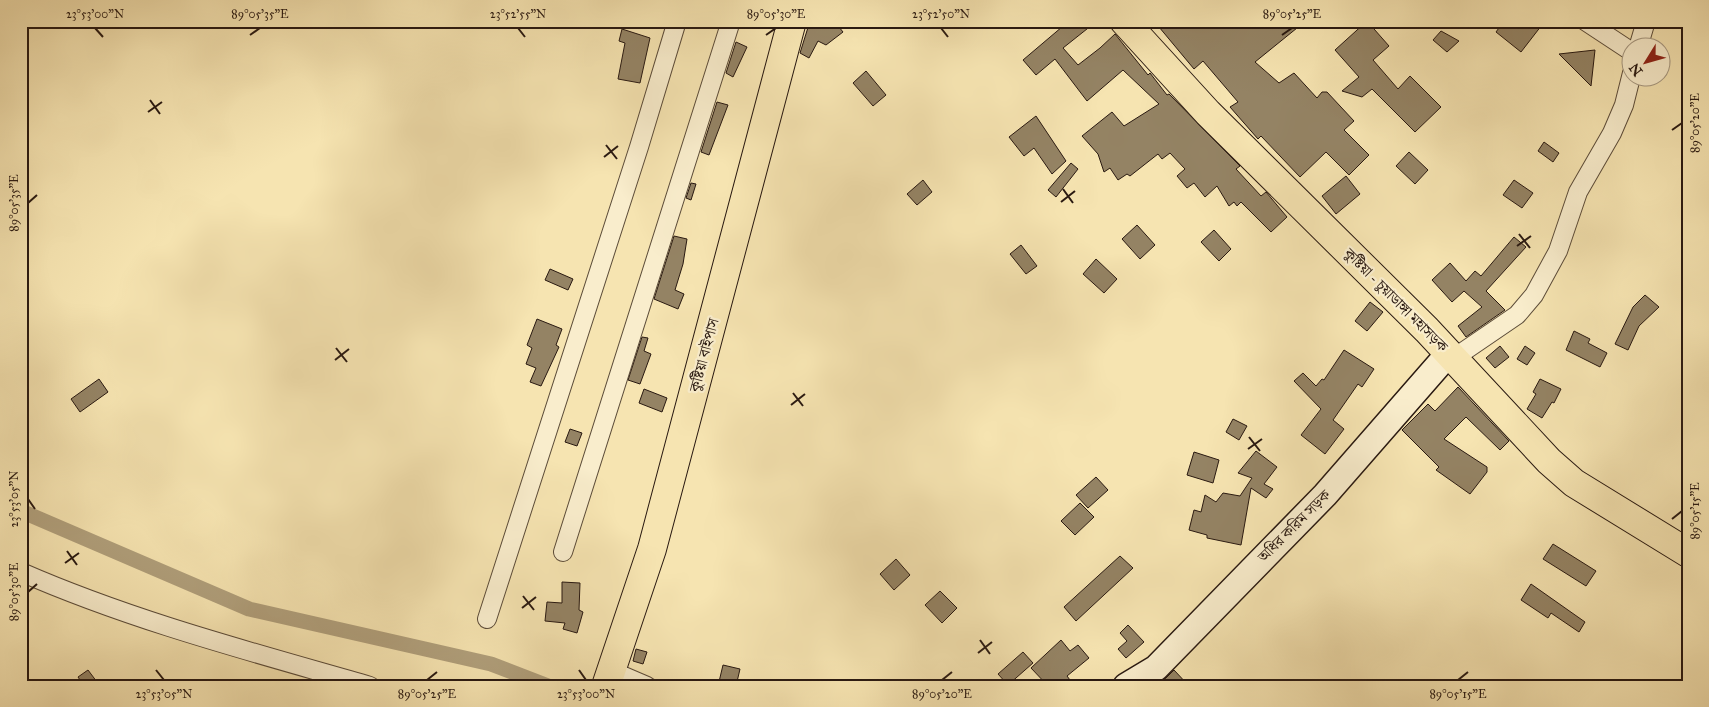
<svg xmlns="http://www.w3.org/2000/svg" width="1709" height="707" font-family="'IM FELL Great Primer','Noto Serif Bengali',serif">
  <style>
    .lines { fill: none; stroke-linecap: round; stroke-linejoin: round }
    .canal { stroke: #b09f7b; stroke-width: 15 }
    .building { fill: #948364; stroke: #291911 }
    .street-casing { stroke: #5c4c39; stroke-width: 20 }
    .secondary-casing { stroke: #291911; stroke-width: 28 }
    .primary-casing { stroke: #291911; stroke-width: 30 }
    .highway-casing { stroke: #291911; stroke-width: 30 }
    .street { stroke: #f9edcc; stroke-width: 18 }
    .secondary { stroke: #f9edcc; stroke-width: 25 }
    .primary { stroke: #f6e4b1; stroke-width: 28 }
    .highway { stroke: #f6e4b1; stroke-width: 28 }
    .ticks { fill: none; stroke: #291911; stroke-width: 2 }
    .labels { text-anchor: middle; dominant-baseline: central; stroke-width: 4.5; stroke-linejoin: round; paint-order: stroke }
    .street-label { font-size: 15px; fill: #291911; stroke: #f9edcc }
    .neatline { fill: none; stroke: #291911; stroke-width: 2 }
    .ticks-label { font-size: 12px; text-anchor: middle; fill: #291911 }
  </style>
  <rect width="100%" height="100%" fill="#f6e4b1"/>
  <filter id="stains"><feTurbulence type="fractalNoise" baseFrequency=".004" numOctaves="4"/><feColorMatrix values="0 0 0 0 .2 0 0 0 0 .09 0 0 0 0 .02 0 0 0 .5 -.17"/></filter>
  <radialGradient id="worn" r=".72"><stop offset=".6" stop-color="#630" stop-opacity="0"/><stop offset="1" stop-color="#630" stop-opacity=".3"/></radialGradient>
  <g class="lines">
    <path class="canal" d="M 21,511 L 249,609 L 491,664 L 548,686"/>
  </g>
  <path class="building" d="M 810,21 L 828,28 L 835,22 L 843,32 L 826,45 L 818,41 L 809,58 L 800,53 Z
    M 1069,21 L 1097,21 L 1063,48 L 1078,65 L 1100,48 L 1115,34 L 1148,75 L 1150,73 L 1167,95 L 1169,94 L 1240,166 L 1236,169 L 1261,196 L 1266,192 L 1287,217 L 1271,232 L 1241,202 L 1237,206 L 1234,202 L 1229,206 L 1217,186 L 1205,197 L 1194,183 L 1187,188 L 1177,176 L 1185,169 L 1170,153 L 1162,159 L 1158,154 L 1130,176 L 1127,174 L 1118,180 L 1110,168 L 1104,172 L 1098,154 L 1082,136 L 1112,112 L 1124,126 L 1159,104 L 1123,70 L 1087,101 L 1055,59 L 1036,75 L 1023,60 Z
    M 1154,21 L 1292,21 L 1297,28 L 1255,62 L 1279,83 L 1294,73 L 1317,98 L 1322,92 L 1327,92 L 1354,121 L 1344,130 L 1369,155 L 1349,175 L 1326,152 L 1300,177 L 1261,136 L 1258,139 L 1230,107 L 1238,102 L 1203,61 L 1194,69 Z
    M 1367,21 L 1389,46 L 1373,60 L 1398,89 L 1410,76 L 1441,107 L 1415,132 L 1372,89 L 1362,97 L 1342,91 L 1359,77 L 1335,50 Z
    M 1504,21 L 1545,21 L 1521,52 L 1496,32 Z
    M 622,29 L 650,38 L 640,83 L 618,79 L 625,43 L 619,41 Z
    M 1441,31 L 1459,41 L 1447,52 L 1433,40 Z
    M 736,42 L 747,47 L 733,77 L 726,73 Z
    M 1595,50 L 1591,86 L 1559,54 Z
    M 866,71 L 886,95 L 873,106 L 853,83 Z
    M 717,102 L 728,105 L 709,155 L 701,152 Z
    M 1036,116 L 1066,161 L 1052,174 L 1034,148 L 1024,156 L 1009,137 Z
    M 1544,142 L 1559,153 L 1553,162 L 1538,151 Z
    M 1409,152 L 1428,170 L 1415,184 L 1396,166 Z
    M 1071,163 L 1078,169 L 1056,197 L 1048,190 Z
    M 1346,176 L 1360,194 L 1336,214 L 1322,196 Z
    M 923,180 L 932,192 L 917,205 L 907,194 Z
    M 1514,180 L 1533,193 L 1522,208 L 1503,195 Z
    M 691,183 L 696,184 L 691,200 L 686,198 Z
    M 1137,225 L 1155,245 L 1140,259 L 1122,239 Z
    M 1214,230 L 1231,249 L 1219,261 L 1201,242 Z
    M 674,236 L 687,239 L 683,264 L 675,290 L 684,294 L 678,309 L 654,299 Z
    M 1514,237 L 1526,247 L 1486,291 L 1505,310 L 1466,337 L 1458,326 L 1482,307 L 1464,291 L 1452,302 L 1432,280 L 1450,263 L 1466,281 L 1475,271 L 1481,276 Z
    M 1021,245 L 1037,266 L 1026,274 L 1010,254 Z
    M 1096,259 L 1117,279 L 1104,293 L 1083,274 Z
    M 550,269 L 573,279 L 568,290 L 545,280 Z
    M 1645,295 L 1659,307 L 1639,326 L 1628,350 L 1615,344 L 1633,307 Z
    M 1370,302 L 1383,312 L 1367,331 L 1355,321 Z
    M 537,319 L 562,329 L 556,345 L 559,347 L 541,386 L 530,382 L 536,368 L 526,364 L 532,348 L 527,345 Z
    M 1574,331 L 1590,339 L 1588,343 L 1607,353 L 1600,367 L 1566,350 Z
    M 642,337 L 648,338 L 644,351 L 651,354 L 640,384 L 628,380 Z
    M 1500,346 L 1509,357 L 1495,368 L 1486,358 Z
    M 1525,346 L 1535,353 L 1527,365 L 1517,359 Z
    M 1344,350 L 1374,369 L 1362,387 L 1358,384 L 1333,420 L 1344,429 L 1325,454 L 1301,435 L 1321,409 L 1294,381 L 1303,373 L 1316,386 L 1322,379 L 1324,380 Z
    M 99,379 L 108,392 L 80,412 L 71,399 Z
    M 1540,379 L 1561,389 L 1554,403 L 1552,402 L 1542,418 L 1527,409 L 1536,394 L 1533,392 Z
    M 1458,387 L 1509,441 L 1500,450 L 1466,417 L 1444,439 L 1487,467 L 1487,472 L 1470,494 L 1436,470 L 1439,467 L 1402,430 L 1428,404 L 1435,411 Z
    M 644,389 L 667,398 L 662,412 L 639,403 Z
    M 1233,419 L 1247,426 L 1239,440 L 1226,432 Z
    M 570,429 L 582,433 L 577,446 L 565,442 Z
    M 1256,451 L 1277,467 L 1264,484 L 1273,489 L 1266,498 L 1251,488 L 1241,545 L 1207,538 L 1207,535 L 1189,530 L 1194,510 L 1201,512 L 1205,495 L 1216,502 L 1223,493 L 1240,496 L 1252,478 L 1238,473 Z
    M 1194,452 L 1219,460 L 1213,483 L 1187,475 Z
    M 1096,477 L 1108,490 L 1088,508 L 1076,495 Z
    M 1080,503 L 1094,517 L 1075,535 L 1061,521 Z
    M 1553,544 L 1596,571 L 1586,586 L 1543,559 Z
    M 1120,556 L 1133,568 L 1076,621 L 1064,607 Z
    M 896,559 L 910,575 L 894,590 L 880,574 Z
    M 562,582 L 580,583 L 579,610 L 583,612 L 577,633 L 563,629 L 565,623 L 545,621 L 547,602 L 562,603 Z
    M 1531,584 L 1585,622 L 1579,632 L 1551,613 L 1548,618 L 1521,600 Z
    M 940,591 L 957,608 L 942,623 L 925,605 Z
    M 1128,625 L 1144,642 L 1126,658 L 1118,649 L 1127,641 L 1120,633 Z
    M 1061,640 L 1070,651 L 1078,645 L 1089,658 L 1067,676 L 1070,680 L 1064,686 L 1048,686 L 1031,668 Z
    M 636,649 L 647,652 L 643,664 L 633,661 Z
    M 1023,652 L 1033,663 L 1008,685 L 998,674 Z
    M 723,665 L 740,669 L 736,686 L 718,686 Z
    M 88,670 L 100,686 L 84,686 L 78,677 Z
    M 1174,670 L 1189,686 L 1154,686 L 1166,678 Z"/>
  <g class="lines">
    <g class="street-casing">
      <path id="street" d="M 1585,21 L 1632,52
        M 1638,48 L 1646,21
        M 1454,358 L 1517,315 L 1534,295 L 1558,251 L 1578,192 L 1612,133 L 1624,105 L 1632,73
        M 563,552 L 731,21
        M 21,572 C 133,621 252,652 370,686
        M 487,619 L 639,147 L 677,21
        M 612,671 L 647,686"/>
    </g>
    <g class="secondary-casing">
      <path id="secondary" d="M 1126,686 L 1156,668 L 1325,495 L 1449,353"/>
    </g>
    <g class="primary-casing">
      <path id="primary" d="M 1124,21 L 1208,113 L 1427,330 L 1549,461 L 1574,483 L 1688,553"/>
    </g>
    <g class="highway-casing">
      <path id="highway" d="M 606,686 L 652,549 L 792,21"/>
    </g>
    <use href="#street" class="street"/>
    <use href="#secondary" class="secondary"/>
    <use href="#primary" class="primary"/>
    <use href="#highway" class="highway"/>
  </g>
  <path class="ticks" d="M 95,28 L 103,37M 518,28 L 525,37M 941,28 L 948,37M 250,35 L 260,28M 766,35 L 776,28M 1282,35 L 1292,28M 150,100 L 160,114M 148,112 L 162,102M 1672,130 L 1682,123M 606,145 L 617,159M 604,157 L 618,146M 1063,189 L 1073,203M 1061,202 L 1075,191M 28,203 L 37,195M 1519,234 L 1530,248M 1517,246 L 1531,236M 336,348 L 347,362M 335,360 L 349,349M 793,393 L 803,406M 791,405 L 805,394M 1249,437 L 1260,451M 1248,449 L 1262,439M 28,499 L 35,509M 1672,519 L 1682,511M 67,551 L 77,565M 65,563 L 79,553M 28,592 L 37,584M 523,596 L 534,610M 522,608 L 536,597M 980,640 L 990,654M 978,653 L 992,642M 156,670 L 164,680M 579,670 L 586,680M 427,680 L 437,672M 942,680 L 952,672M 1458,680 L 1468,672"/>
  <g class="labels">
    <g class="street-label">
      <text transform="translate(1396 300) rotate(45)">কুষ্টিয়া - চুয়াডাঙ্গা মহাসড়ক</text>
      <text transform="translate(704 355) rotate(-75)">কুষ্টিয়া বাইপাস</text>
      <text transform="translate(1294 526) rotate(-45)">অধির করিম সড়ক</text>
    </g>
  </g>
  <rect width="1709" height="707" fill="none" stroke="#f6e4b1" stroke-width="55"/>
  <g transform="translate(1646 62) rotate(233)"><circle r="24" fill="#f9edcc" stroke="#a69881"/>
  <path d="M0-4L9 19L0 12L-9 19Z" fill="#8f2418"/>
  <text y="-8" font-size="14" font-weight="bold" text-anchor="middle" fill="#291911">N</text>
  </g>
  <rect x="28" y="28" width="1654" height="652" class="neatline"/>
  <g class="ticks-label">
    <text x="95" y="18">23°53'00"N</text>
    <text x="260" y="18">89°05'35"E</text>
    <text x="518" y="18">23°52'55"N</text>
    <text x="776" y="18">89°05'30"E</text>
    <text x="941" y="18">23°52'50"N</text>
    <text x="1292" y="18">89°05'25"E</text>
    <text transform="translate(1695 123) rotate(-90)" y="4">89°05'20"E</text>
    <text transform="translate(14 203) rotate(-90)" y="4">89°05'35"E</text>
    <text transform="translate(14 499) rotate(-90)" y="4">23°53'05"N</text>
    <text transform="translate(1695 511) rotate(-90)" y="4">89°05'15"E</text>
    <text transform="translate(14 592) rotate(-90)" y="4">89°05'30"E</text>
    <text x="164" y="698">23°53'05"N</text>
    <text x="427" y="698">89°05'25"E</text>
    <text x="586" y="698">23°53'00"N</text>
    <text x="942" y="698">89°05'20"E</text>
    <text x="1458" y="698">89°05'15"E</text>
  </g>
  <rect width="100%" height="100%" filter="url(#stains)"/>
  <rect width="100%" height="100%" fill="url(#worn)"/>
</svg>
